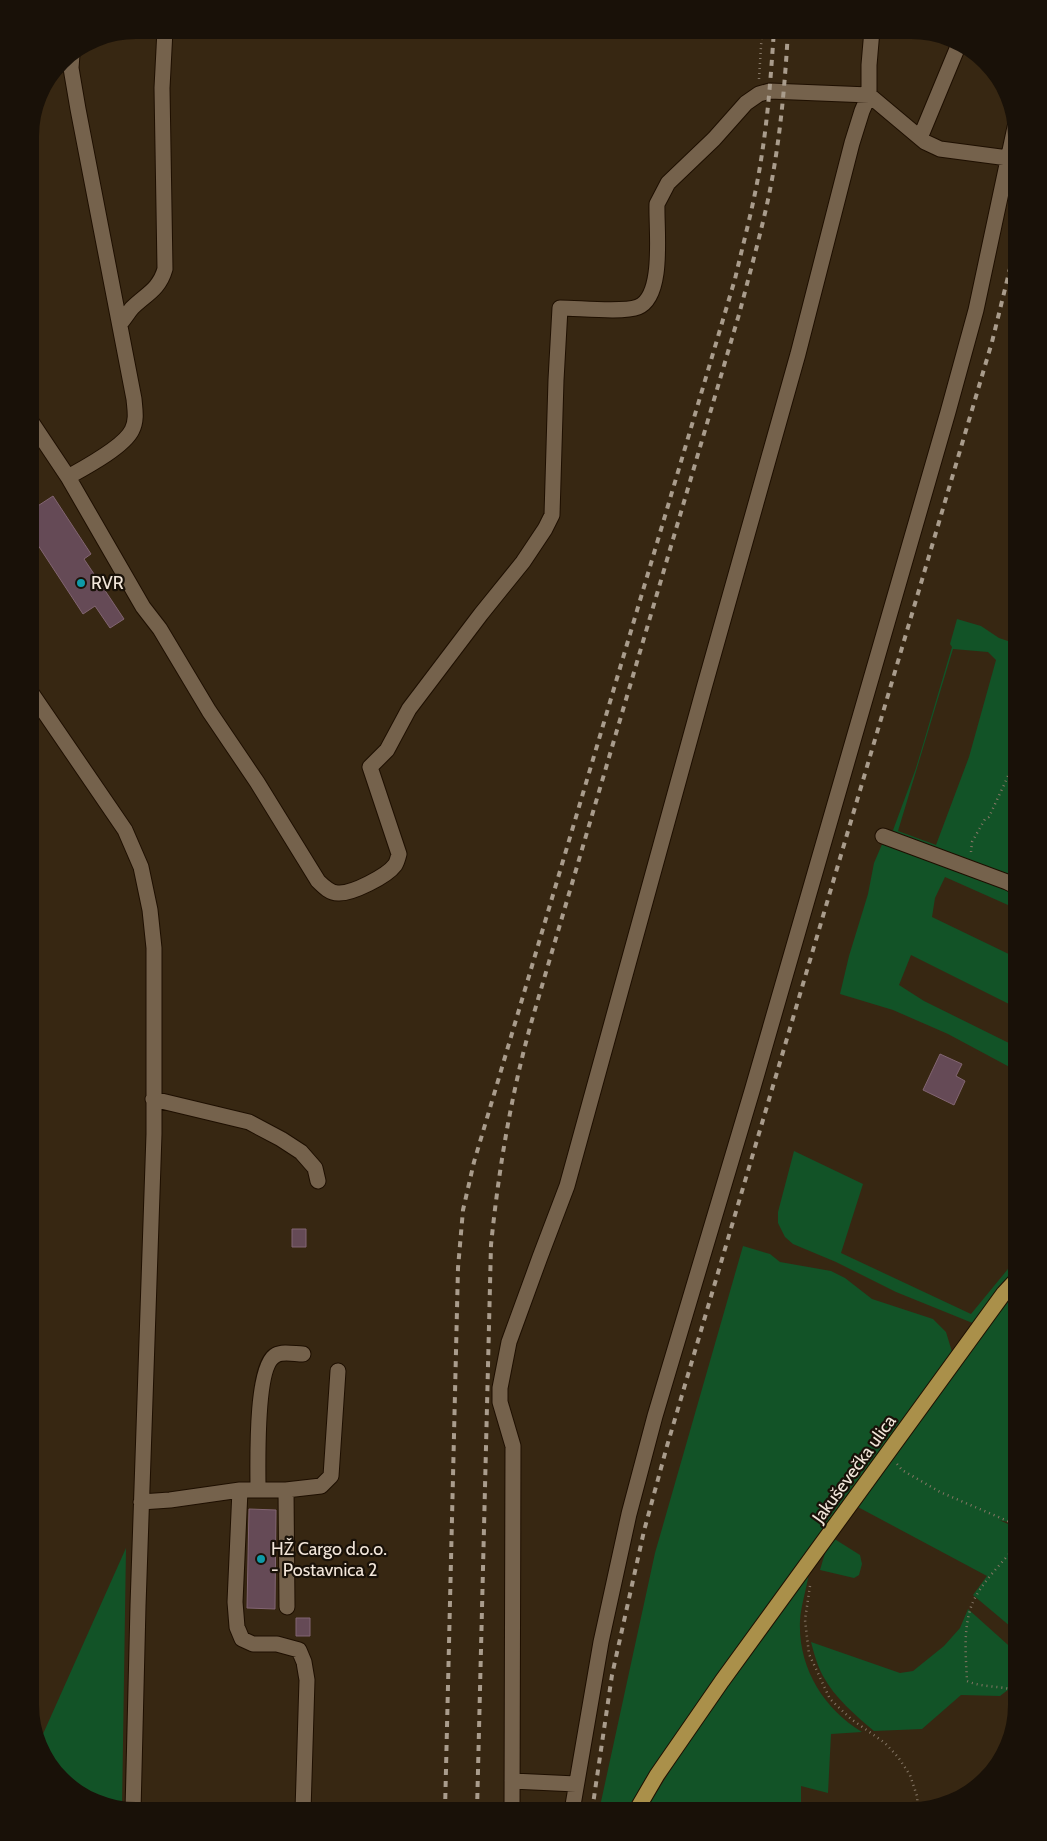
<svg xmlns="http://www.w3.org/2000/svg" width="1047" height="1841" font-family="Cabin,sans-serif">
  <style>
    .green { fill: #125327; fill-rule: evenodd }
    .building { fill: #654a56; stroke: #826572 }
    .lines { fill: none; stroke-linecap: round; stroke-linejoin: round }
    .minor-casing { stroke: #1e0f00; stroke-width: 17 }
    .major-casing { stroke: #1e0f00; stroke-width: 17 }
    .path { stroke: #867766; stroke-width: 2.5; stroke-dasharray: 1 4; stroke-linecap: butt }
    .minor { stroke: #75624c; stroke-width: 15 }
    .major { stroke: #aa904a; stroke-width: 15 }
    .rail { stroke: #a99c8c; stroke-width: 4; stroke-dasharray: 6 6; stroke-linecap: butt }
    .culture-dot { fill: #0f9aa8; stroke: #191108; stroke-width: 2 }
    .labels { text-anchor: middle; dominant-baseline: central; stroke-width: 4.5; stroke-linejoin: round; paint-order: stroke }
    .poi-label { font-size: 18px; fill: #f2e6da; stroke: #191108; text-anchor: start }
    .street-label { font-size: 18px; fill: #f2e6da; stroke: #191108 }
  </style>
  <rect width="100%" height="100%" fill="#372712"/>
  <path class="green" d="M 957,619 L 981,626 L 999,638 L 1017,644 L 1017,883 L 892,833 L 916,768 L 952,647 L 950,644 ZM 953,649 L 988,652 L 996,660 L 969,757 L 936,845 L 898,831 Z
    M 883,842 L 1017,891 L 1017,909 L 945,877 L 935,898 L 932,917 L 1017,958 L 1017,1008 L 911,955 L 899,985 L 924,1001 L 1017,1047 L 1017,1071 L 948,1034 L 893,1010 L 840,994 L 849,956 L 868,894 L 874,863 Z
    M 794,1151 L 863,1184 L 841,1253 L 971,1314 L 1017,1258 L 1017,1272 L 975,1324 L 896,1292 L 836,1262 L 793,1244 L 785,1237 L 778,1223 L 778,1212 Z
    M 743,1246 L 770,1254 L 780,1262 L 831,1271 L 845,1278 L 872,1299 L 933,1319 L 946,1332 L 953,1355 L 629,1811 L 599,1811 L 655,1553 Z
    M 1017,1291 L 1017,1524 L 999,1520 L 1017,1528 L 1017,1632 L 973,1595 L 987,1576 L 856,1506 L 997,1315 Z
    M 833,1538 L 860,1555 L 862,1564 L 859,1575 L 854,1578 L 820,1570 L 825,1553 Z
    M 126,1548 L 122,1808 L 77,1793 L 41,1752 L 39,1743 Z
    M 809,1572 C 807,1588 801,1604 800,1621 C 798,1667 823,1708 862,1732 L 831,1734 L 828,1793 L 801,1786 L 801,1811 L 645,1811 L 694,1732 Z
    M 968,1609 L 1017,1653 L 1017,1683 L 1000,1696 L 961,1695 L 922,1729 L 874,1731 C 855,1715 835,1698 823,1676 C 817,1665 814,1653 811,1642 L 900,1673 L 913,1671 L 944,1646 L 960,1628 Z"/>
  <path class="building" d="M 53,496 L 91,554 L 84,559 L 124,619 L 110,628 L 95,606 L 83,614 L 30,533 L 30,511 Z
    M 940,1054 L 962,1064 L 956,1076 L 965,1081 L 954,1105 L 923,1090 Z
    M 292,1229 L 306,1229 L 306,1247 L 292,1247 Z
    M 249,1509 L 276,1510 L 275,1609 L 247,1608 Z
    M 296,1618 L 310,1618 L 310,1636 L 296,1636 Z"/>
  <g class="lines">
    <g class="minor-casing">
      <path id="minor" d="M 872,30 L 869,65 L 869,95 L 925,142 L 940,149 L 1008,158
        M 920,138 L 959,44
        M 120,324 C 124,319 128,313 132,308 C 146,294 159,290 165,269 L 162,88 L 165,30
        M 30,420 L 68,477 C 84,468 124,447 132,430 C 137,420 135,410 134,399 L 78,109 L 71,68 L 72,54
        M 68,477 L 143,607 L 160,629 L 209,711 L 257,782 L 318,881 C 324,887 330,893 338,893 C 352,894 387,876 395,865 C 397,862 398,858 399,854 L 370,767 L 387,750 L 409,709 L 481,614 L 523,562 L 545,529 L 552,515 L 556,380 L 560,308 C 579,308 623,313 638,307 C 665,296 656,228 657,204 L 668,183 L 714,139 L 746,103 L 759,94 L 770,91 L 869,95 L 862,111 L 852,143 L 798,354 L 704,688 L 567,1186 L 540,1257 L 509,1342 L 500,1388 L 500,1402 L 513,1446 L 512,1811
        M 30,691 L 125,830 L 141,867 L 150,910 L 154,948 L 154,1134 L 138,1606 L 133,1811
        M 883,836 L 1007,882 L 1017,887
        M 153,1099 L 249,1122 L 281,1139 L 301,1152 L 315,1168 L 318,1181
        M 258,1489 C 258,1466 255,1365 276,1355 C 283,1351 295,1354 303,1354
        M 240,1490 L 235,1602 L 237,1627 L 242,1639 L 253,1644 L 277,1644 L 299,1650 L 304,1662 L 307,1680 L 303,1811
        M 286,1490 L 287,1607
        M 141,1502 L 170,1500 L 240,1490 L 286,1490 L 321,1486 L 331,1476 L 338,1371
        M 512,1781 L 576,1784
        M 572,1811 L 601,1642 L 629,1514 L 655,1416 L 752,1091 L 948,412 L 976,310 L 1015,127"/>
    </g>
    <g class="major-casing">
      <path id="major" d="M 636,1811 L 657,1775 L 722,1681 L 1004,1293 L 1017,1279"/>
    </g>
    <path class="path" d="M 759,79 L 762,30
      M 971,852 L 972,842 L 985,819 L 989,817 L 1009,774 L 1017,778
      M 897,1464 L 902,1470 L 940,1492 L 1017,1525
      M 810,1586 L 805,1620 L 809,1654 L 830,1699 L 851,1719 L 885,1743 L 898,1757 L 910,1775 L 917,1796 L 918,1809
      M 1017,1691 C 999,1685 983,1688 967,1681 C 966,1657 963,1631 971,1607 C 978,1586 1002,1563 1017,1545"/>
    <use href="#minor" class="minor"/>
    <use href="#major" class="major"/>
    <path class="rail" d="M 445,1811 L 458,1268 L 463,1210 L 474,1162 L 735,279 C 744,240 755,200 761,160 C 768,117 771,74 774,30
      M 477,1811 L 491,1245 C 499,1166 512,1089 534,1013 L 740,311 C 750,272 761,233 769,195 C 780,141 785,85 788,30
      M 592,1811 L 612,1675 L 644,1531 L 667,1446 L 992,342 L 1017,240"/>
  </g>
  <g class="culture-dot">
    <circle cx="81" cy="583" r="5"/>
    <circle cx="261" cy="1559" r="5"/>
  </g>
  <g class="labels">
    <g class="poi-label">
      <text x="91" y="583">RVR</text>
      <text x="271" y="1549">HŽ Cargo d.o.o.<tspan x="271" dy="21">- Postavnica 2</tspan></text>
    </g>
    <g class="street-label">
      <text transform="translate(854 1469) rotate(-54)">Jakuševečka ulica</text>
    </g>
  </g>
  <path d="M0 0H1047V1841H0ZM136 39H911A97 97 0 0 1 1008 136V1705A97 97 0 0 1 911 1802H136A97 97 0 0 1 39 1705V136A97 97 0 0 1 136 39Z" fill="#191108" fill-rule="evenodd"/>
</svg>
